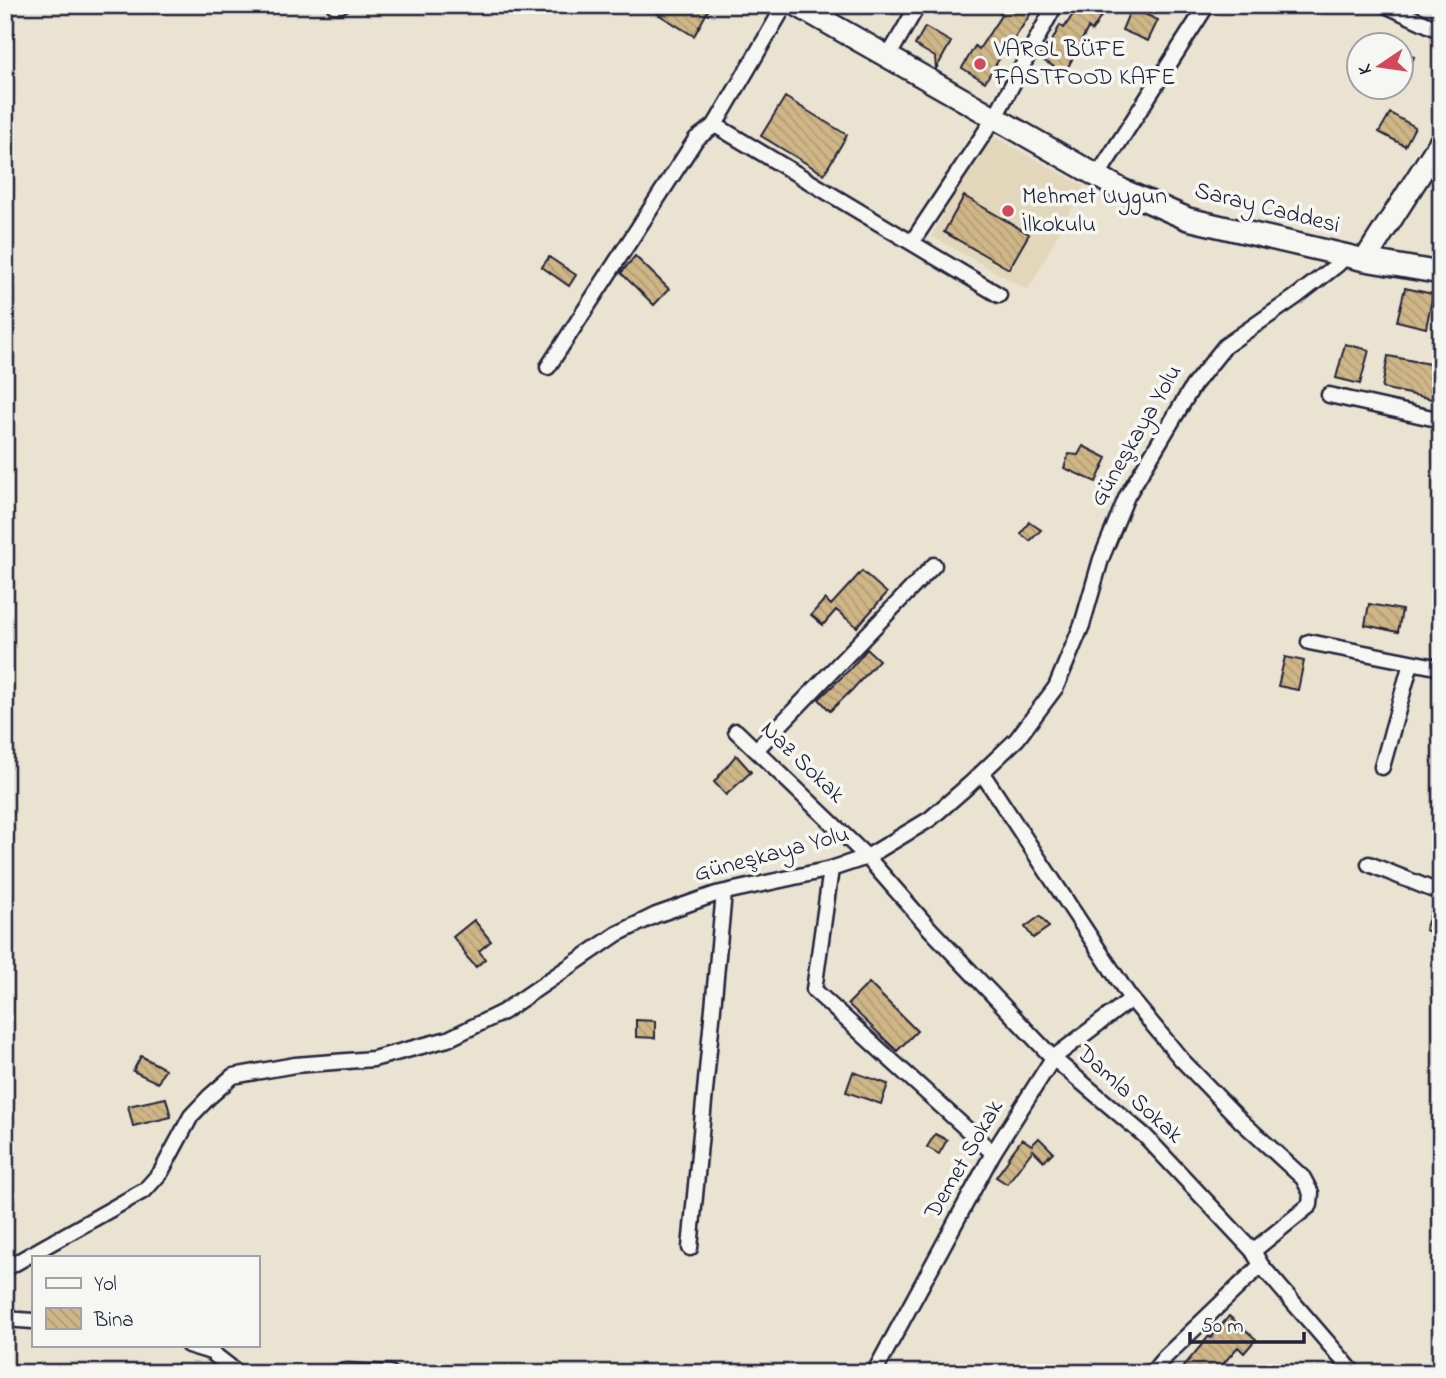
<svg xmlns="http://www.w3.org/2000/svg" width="1446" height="1378" font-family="'Indie Flower',sans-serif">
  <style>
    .built { fill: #e2d6bb }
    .building { fill: url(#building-back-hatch); stroke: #22223b; stroke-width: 2 }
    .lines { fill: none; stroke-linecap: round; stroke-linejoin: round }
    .street-casing { stroke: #22223b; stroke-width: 19 }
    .secondary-casing { stroke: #22223b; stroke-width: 26 }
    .street { stroke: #f6f6f2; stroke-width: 14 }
    .secondary { stroke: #f6f6f2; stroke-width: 21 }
    .poi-dot { fill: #d1495b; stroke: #f6f6f2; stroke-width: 2.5 }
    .labels { text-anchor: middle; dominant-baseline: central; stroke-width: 7; stroke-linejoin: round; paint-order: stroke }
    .poi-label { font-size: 24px; fill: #22223b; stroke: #f6f6f2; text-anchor: start }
    .street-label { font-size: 24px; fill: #22223b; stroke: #f6f6f2 }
  </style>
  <defs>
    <pattern id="building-back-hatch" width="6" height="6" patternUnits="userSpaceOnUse" patternTransform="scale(1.75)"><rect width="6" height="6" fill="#cfb686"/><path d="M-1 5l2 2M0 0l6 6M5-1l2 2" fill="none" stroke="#b19c75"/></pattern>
  </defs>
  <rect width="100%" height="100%" fill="#eae3d2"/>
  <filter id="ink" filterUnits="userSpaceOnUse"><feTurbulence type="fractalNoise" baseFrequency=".0143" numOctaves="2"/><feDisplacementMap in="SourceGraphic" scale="14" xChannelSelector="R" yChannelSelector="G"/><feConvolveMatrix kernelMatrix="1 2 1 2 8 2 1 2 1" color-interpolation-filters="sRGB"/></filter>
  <g filter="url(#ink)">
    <path class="built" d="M 989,134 L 1084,186 L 1028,290 L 931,236 Z"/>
    <path class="building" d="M 643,5 L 711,5 L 694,36 Z
      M 987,5 L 1026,5 L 1033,10 L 1011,44 L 1009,43 L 985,82 L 962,68 L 975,46 L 979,49 L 1002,14 Z
      M 1079,5 L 1108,5 L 1092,31 L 1088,28 L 1065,73 L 1039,58 L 1046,46 L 1049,47 L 1060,25 L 1064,28 Z
      M 1131,8 L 1158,20 L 1148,41 L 1122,30 Z
      M 925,27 L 951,42 L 936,69 L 935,57 L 915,45 Z
      M 1401,51 L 1414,57 L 1401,87 Z
      M 785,97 L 847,135 L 824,174 L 761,136 Z
      M 1390,113 L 1415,127 L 1405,146 L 1379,132 Z
      M 964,196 L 1029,234 L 1009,269 L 944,232 Z
      M 635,256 L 669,289 L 654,305 L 621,273 Z
      M 549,257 L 576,275 L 569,286 L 542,267 Z
      M 1405,288 L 1433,294 L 1426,328 L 1397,321 Z
      M 1436,338 L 1441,339 L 1441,401 L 1382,388 L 1388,356 L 1430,364 Z
      M 1345,344 L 1369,350 L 1360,384 L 1336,378 Z
      M 1083,446 L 1107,458 L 1096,482 L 1064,468 L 1069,454 L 1078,455 Z
      M 1029,522 L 1041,530 L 1030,541 L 1021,534 Z
      M 862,571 L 887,593 L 857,627 L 836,610 L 823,625 L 811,615 L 825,599 L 831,605 Z
      M 1369,604 L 1402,610 L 1398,632 L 1365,625 Z
      M 867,649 L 879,660 L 852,690 L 830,711 L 819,699 L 850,669 Z
      M 1285,657 L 1304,661 L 1298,690 L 1278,686 Z
      M 736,755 L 751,772 L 726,795 L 714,782 Z
      M 1435,901 L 1441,902 L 1441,936 L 1425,930 Z
      M 1040,916 L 1049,927 L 1033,938 L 1025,927 Z
      M 474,920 L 491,941 L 479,951 L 485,959 L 476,967 L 465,955 L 466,954 L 453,937 Z
      M 869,983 L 917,1031 L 897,1051 L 848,1004 Z
      M 636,1020 L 655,1021 L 655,1038 L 636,1037 Z
      M 141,1056 L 165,1069 L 158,1083 L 133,1071 Z
      M 853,1072 L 888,1084 L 881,1104 L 846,1092 Z
      M 166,1098 L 171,1117 L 133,1126 L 128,1106 Z
      M 935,1134 L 947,1140 L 939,1154 L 927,1147 Z
      M 1039,1138 L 1053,1152 L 1044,1161 L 1033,1150 L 1007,1184 L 996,1177 L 1009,1159 L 1008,1158 L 1022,1139 L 1032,1145 Z
      M 1229,1316 L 1256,1339 L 1244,1353 L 1238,1347 L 1215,1373 L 1178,1373 L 1209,1336 L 1211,1338 Z"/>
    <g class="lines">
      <g class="street-casing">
        <path id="street" d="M 334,5 L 341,5
          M 1385,5 L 1441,31
          M 888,57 L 918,5
          M 715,125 L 999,295
          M 1098,175 L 1207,5
          M 912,242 L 995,117 L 1055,5
          M 548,367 L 696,139 L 715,125 L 785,5
          M 1329,395 L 1441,420
          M 1309,642 L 1441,668
          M 736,731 L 867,857 L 930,929 L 1053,1058 L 1145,1136 L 1253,1251 L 1261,1265 L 1354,1373
          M 756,750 L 934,565
          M 1382,767 L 1411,663
          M 982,773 L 1129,996 L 1182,1060 L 1240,1120 L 1303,1178 L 1311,1193 L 1310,1205 L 1253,1251
          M 1369,864 L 1441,893
          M 831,869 L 814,990 L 993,1153
          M 690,1248 L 724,893
          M 5,1269 L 145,1190 L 161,1172 L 191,1116 L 209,1097 L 233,1076 L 295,1065 L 373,1059 L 448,1039 L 503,1012 L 617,934 L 656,915 L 716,894 L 831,869 L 867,857 L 930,819 L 970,784 L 1017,739 L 1056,687 L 1082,625 L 1101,559 L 1127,496 L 1193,386 L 1225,346 L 1297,296 L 1337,265 L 1346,256
          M 5,1319 L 33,1321
          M 188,1345 L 211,1352 L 238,1373
          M 335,1373 L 347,1371 L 390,1373
          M 874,1373 L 993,1153 L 1053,1058 L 1131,999
          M 1152,1373 L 1164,1358 L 1261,1265"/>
      </g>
      <g class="secondary-casing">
        <path id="secondary" d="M 797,5 L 1122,190 L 1188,219 L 1365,260 L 1441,273
          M 1365,260 L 1441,141"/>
      </g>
      <use href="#street" class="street"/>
      <use href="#secondary" class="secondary"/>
    </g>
  </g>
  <g class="poi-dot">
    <circle cx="980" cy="64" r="7"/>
    <circle cx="1008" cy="211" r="7"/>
  </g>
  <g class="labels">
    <g class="poi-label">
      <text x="994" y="50">VAROL BÜFE<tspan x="994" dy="28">FASTFOOD KAFE</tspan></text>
      <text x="1022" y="197">Mehmet Uygun<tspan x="1022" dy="28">İlkokulu</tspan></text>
    </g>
    <g class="street-label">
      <text transform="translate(1267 209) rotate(14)">Saray Caddesi</text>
      <text transform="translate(1137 436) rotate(-60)">Güneşkaya Yolu</text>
      <text transform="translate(802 763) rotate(44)">Naz Sokak</text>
      <text transform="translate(772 855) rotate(-15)">Güneşkaya Yolu</text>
      <text transform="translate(1129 1095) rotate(42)">Damla Sokak</text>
      <text transform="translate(965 1160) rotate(-60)">Demet Sokak</text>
    </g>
  </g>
  <rect width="1446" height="1378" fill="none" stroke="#f6f6f2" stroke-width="28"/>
  <rect x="14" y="14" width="1418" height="1350" fill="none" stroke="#22223b" stroke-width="2.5" filter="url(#ink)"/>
  <rect x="32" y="1256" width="228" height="91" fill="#f6f6f2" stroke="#a1a1a9" stroke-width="2"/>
  <rect x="46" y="1278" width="35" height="10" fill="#f6f6f2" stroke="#a1a1a9" stroke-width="2"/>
  <text x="94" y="1290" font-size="21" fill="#22223b">Yol</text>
  <rect x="46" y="1308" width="35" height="21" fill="url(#building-back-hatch)" stroke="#a1a1a9" stroke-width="2"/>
  <text x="94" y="1326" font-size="21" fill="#22223b">Bina</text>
  <g transform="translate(1380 66) rotate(257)"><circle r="33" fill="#f6f6f2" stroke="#a1a1a9" stroke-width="2"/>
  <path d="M0-5L12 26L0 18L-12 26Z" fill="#d1495b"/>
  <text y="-10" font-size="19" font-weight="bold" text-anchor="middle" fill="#22223b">K</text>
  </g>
  <path d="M1190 1332v10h114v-10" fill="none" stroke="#22223b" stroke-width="3.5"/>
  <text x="1201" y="1332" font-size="21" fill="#22223b" stroke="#f6f6f2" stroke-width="5" paint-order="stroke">50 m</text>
</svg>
